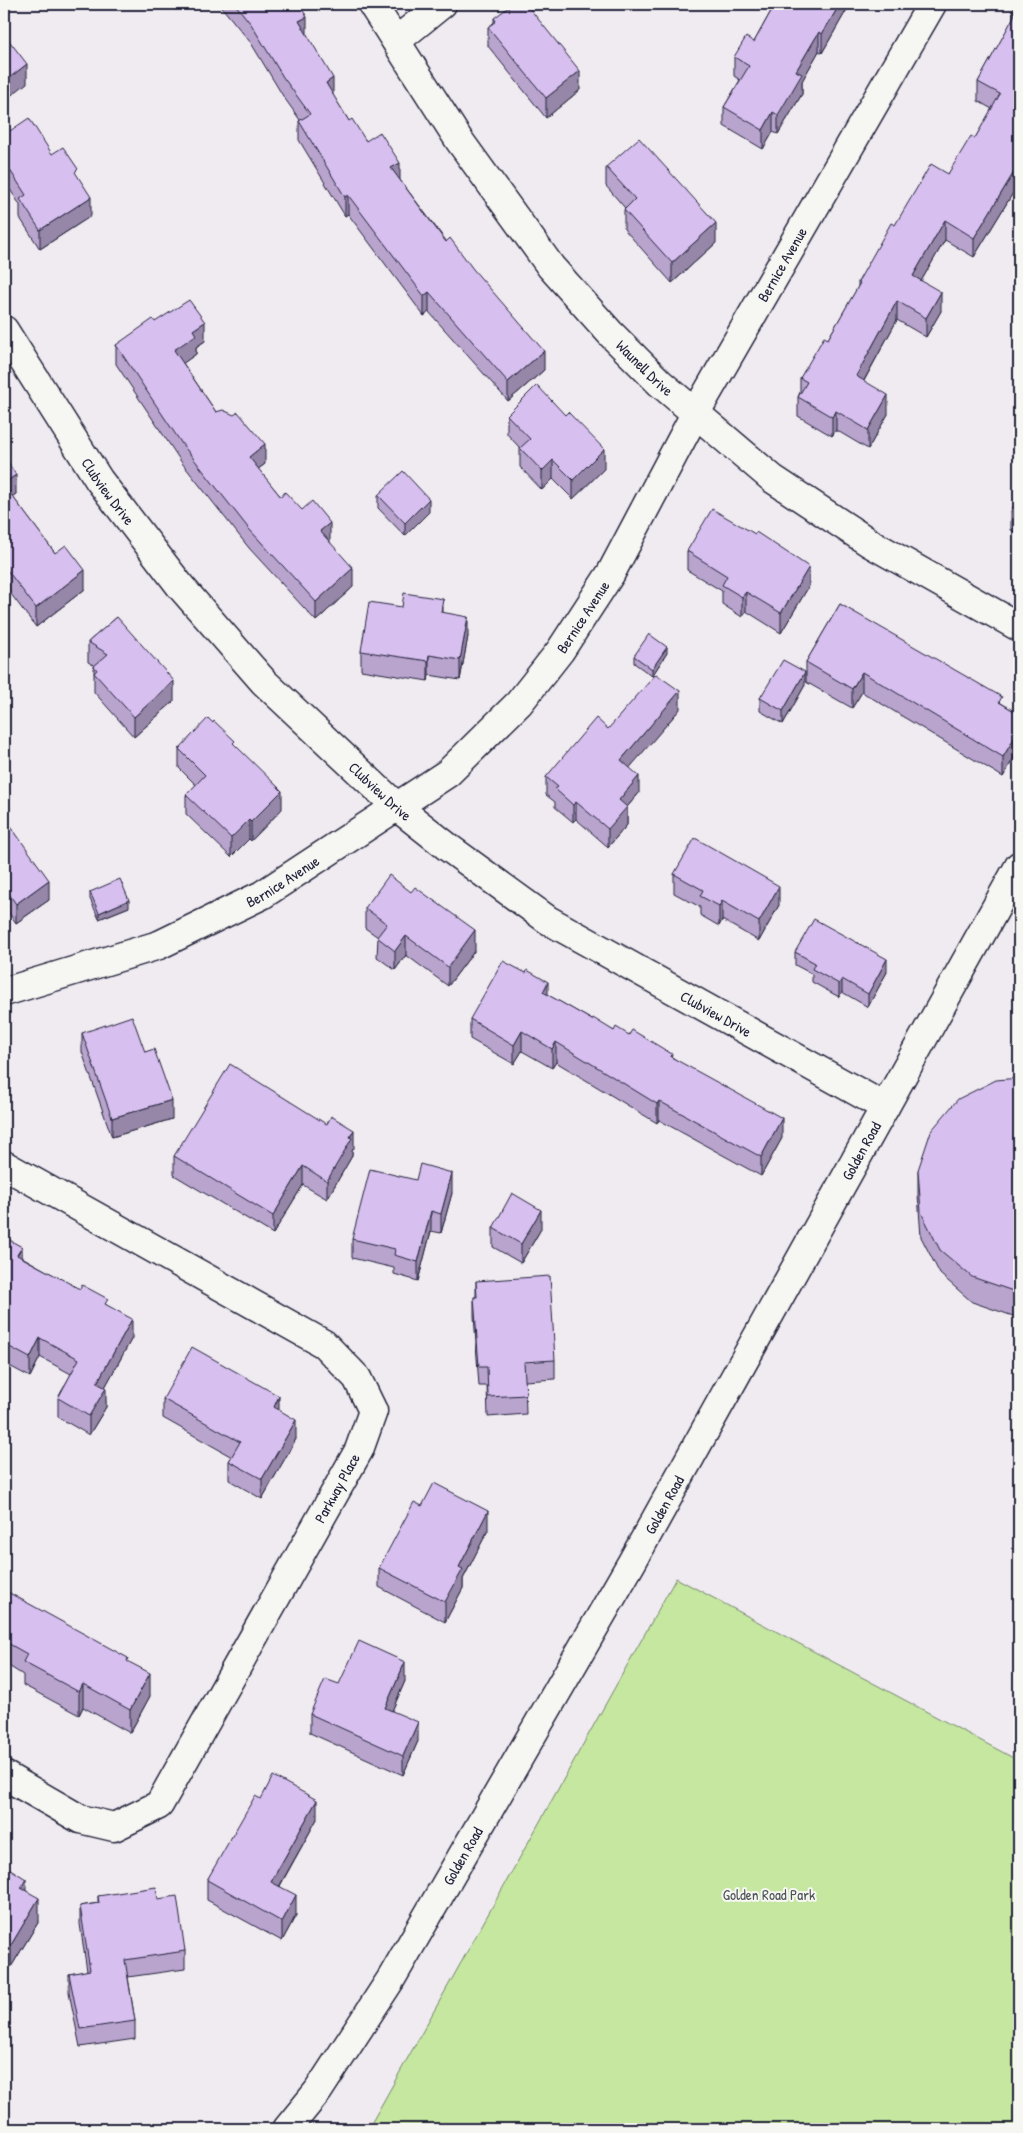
<svg xmlns="http://www.w3.org/2000/svg" width="1023" height="2133" font-family="'Patrick Hand',sans-serif">
  <style>
    .green { fill: #c5e7a0; stroke: #74846e }
    .lines { fill: none; stroke-linecap: round; stroke-linejoin: round }
    .minor-casing { stroke: #22223b; stroke-width: 31 }
    .tertiary-casing { stroke: #22223b; stroke-width: 31 }
    .minor { stroke: #f6f6f2; stroke-width: 28 }
    .tertiary { stroke: #f6f6f2; stroke-width: 28 }
    .wall { fill: #b9a4ce; stroke: #22223b }
    .shaded-wall { fill: #9686a7; stroke: #22223b }
    .building { fill: #d7bfef; stroke: #22223b }
    .labels { text-anchor: middle; dominant-baseline: central; stroke-width: 4; stroke-linejoin: round; paint-order: stroke }
    .street-label { font-size: 15px; fill: #22223b; stroke: #f6f6f2 }
    .park-label { font-size: 15px; fill: #4b5354; stroke: #f6f6f2 }
  </style>
  <rect width="100%" height="100%" fill="#f0ebf1"/>
  <filter id="ink" filterUnits="userSpaceOnUse"><feTurbulence type="fractalNoise" baseFrequency=".02" numOctaves="2"/><feDisplacementMap in="SourceGraphic" scale="10" xChannelSelector="R" yChannelSelector="G"/><feConvolveMatrix kernelMatrix="1 2 1 2 8 2 1 2 1" color-interpolation-filters="sRGB"/></filter>
  <g filter="url(#ink)">
    <path class="green" d="M 676,1578 L 1019,1761 L 1019,2129 L 364,2129 L 372,2122 Z"/>
    <g class="lines">
      <g class="minor-casing">
        <g id="minor">
          <path id="s1" d="M 372,4 L 459,140 L 551,267 L 611,334 L 660,383 L 773,479 L 870,543 L 1019,627"/>
          <path d="M 396,41 L 442,4"/>
          <path id="s2" d="M 4,330 L 99,480 L 181,587 L 264,682 L 397,807 L 449,848 L 548,920 L 885,1107"/>
          <path id="s3" d="M 4,992 L 159,945 L 262,895 L 448,773 L 519,703 L 560,651 L 611,573 L 695,414 L 932,4"/>
          <path d="M 4,1165 L 324,1344 L 357,1378 L 373,1411 L 359,1450 L 159,1805 L 114,1827 L 80,1819 L 4,1775"/>
        </g>
      </g>
      <g class="tertiary-casing">
        <g id="tertiary">
          <path id="s4" d="M 287,2129 L 318,2091 L 391,1979 L 632,1562 L 1019,866"/>
        </g>
      </g>
      <use href="#minor" class="minor"/>
      <use href="#tertiary" class="tertiary"/>
    </g>
    <path class="wall" d="M 219,4 L 299,4 L 307,35 L 333,95 L 349,121 L 400,180 L 544,370 L 508,401 L 429,312 L 424,316 L 348,214 L 345,216 L 299,140 L 299,121 L 300,120 L 283,96 L 251,43 Z
      M 775,4 L 850,4 L 822,53 L 819,51 L 802,81 L 802,94 L 778,134 L 773,132 L 763,149 L 724,126 L 724,107 L 740,80 L 734,76 L 734,57 L 754,42 Z
      M 1014,4 L 1019,4 L 1019,183 L 974,257 L 945,240 L 921,281 L 941,311 L 926,337 L 897,320 L 864,381 L 888,414 L 868,449 L 836,430 L 832,436 L 798,416 L 798,397 L 800,392 L 800,378 L 828,339 L 858,287 L 858,282 L 895,225 L 948,174 L 975,138 L 992,109 L 978,101 L 978,82 L 1014,17 Z
      M 494,18 L 580,90 L 546,118 L 488,46 L 488,27 L 494,23 Z
      M 4,135 L 52,154 L 91,216 L 40,249 L 20,218 L 20,205 L 4,180 Z
      M 606,167 L 716,243 L 672,283 L 624,229 L 624,210 L 625,208 L 606,186 Z
      M 205,341 L 196,347 L 196,354 L 183,363 L 216,412 L 265,464 L 258,469 L 281,497 L 330,542 L 353,587 L 316,621 L 249,548 L 182,463 L 116,364 L 116,345 Z
      M 507,415 L 604,469 L 573,499 L 553,479 L 542,490 L 520,467 L 520,448 L 507,434 Z
      M 4,456 L 16,494 L 12,496 L 55,553 L 85,589 L 36,627 L 4,585 Z
      M 378,495 L 429,512 L 405,536 L 378,508 Z
      M 1019,497 L 1019,535 L 1011,530 L 1011,511 Z
      M 687,551 L 809,586 L 781,633 L 746,611 L 742,617 L 722,604 L 722,591 L 687,570 Z
      M 840,604 L 1019,714 L 1019,749 L 1003,777 L 862,692 L 852,708 L 806,682 L 806,662 Z
      M 443,613 L 468,636 L 460,680 L 429,675 L 428,681 L 361,670 L 361,651 Z
      M 117,617 L 174,701 L 134,737 L 94,692 L 94,666 L 95,666 L 88,662 L 88,642 Z
      M 667,653 L 652,676 L 634,663 L 634,656 Z
      M 805,685 L 783,724 L 760,711 L 760,698 Z
      M 680,709 L 629,767 L 639,793 L 627,807 L 627,825 L 608,847 L 576,819 L 573,822 L 555,807 L 555,802 L 546,795 L 546,777 L 608,729 Z
      M 235,746 L 282,809 L 251,841 L 249,839 L 231,857 L 186,814 L 186,795 L 196,785 L 179,768 L 179,749 Z
      M 4,817 L 49,900 L 16,923 L 4,906 Z
      M 674,874 L 779,905 L 759,941 L 722,920 L 719,926 L 700,915 L 700,907 L 674,893 Z
      M 90,892 L 129,907 L 99,919 L 90,899 Z
      M 411,892 L 475,950 L 448,986 L 406,955 L 395,970 L 377,957 L 378,937 L 365,928 L 365,908 Z
      M 795,952 L 887,972 L 868,1007 L 842,992 L 839,997 L 812,982 L 812,974 L 795,965 Z
      M 548,995 L 592,1020 L 614,1031 L 629,1035 L 672,1057 L 782,1138 L 761,1176 L 659,1120 L 657,1123 L 556,1062 L 552,1068 L 522,1051 L 514,1064 L 470,1039 L 470,1019 Z
      M 82,1033 L 145,1052 L 172,1119 L 112,1137 L 82,1052 Z
      M 1019,1078 L 1019,1318 L 972,1302 L 940,1274 L 921,1237 L 918,1195 L 918,1170 Z
      M 354,1148 L 352,1151 L 352,1156 L 327,1199 L 303,1185 L 273,1234 L 174,1175 L 174,1156 Z
      M 452,1193 L 441,1233 L 431,1231 L 418,1281 L 394,1274 L 394,1268 L 352,1258 L 352,1239 Z
      M 493,1228 L 541,1229 L 521,1263 L 493,1247 Z
      M 4,1237 L 22,1257 L 108,1306 L 132,1338 L 105,1387 L 106,1407 L 89,1435 L 58,1417 L 58,1398 L 71,1374 L 40,1357 L 30,1377 L 4,1363 Z
      M 476,1281 L 555,1360 L 555,1379 L 525,1381 L 526,1414 L 488,1417 L 487,1386 L 479,1386 L 474,1316 L 474,1297 L 476,1297 Z
      M 163,1399 L 279,1410 L 296,1439 L 262,1499 L 229,1480 L 229,1461 L 232,1457 L 163,1418 Z
      M 422,1506 L 488,1530 L 463,1579 L 463,1588 L 445,1622 L 379,1587 L 379,1568 Z
      M 4,1590 L 128,1662 L 150,1696 L 130,1733 L 83,1707 L 79,1715 L 23,1685 L 23,1675 L 4,1663 Z
      M 405,1681 L 392,1711 L 418,1741 L 403,1775 L 310,1733 L 310,1714 L 339,1684 Z
      M 261,1799 L 317,1819 L 280,1886 L 296,1915 L 282,1941 L 207,1900 L 207,1880 Z
      M 4,1865 L 26,1891 L 39,1921 L 11,1967 L 4,1963 Z
      M 98,1896 L 158,1899 L 185,1951 L 185,1969 L 128,1977 L 135,2021 L 135,2039 L 80,2047 L 69,1992 L 69,1974 L 87,1971 L 80,1924 L 80,1906 L 98,1903 Z"/>
    <path class="shaded-wall" d="M 840,4 L 850,4 L 822,53 L 822,34 Z
      M 307,17 L 307,36 L 299,21 Z
      M 819,32 L 819,51 L 802,81 L 802,94 L 778,134 L 778,115 L 796,71 Z
      M 27,64 L 27,83 L 4,101 L 4,82 Z
      M 580,71 L 580,90 L 546,118 L 546,98 Z
      M 333,78 L 333,97 L 326,83 Z
      M 773,112 L 773,132 L 763,149 L 763,130 Z
      M 400,163 L 400,182 L 391,168 Z
      M 1019,164 L 1019,183 L 974,257 L 974,238 Z
      M 348,195 L 348,214 L 345,216 L 345,197 Z
      M 91,197 L 91,216 L 40,249 L 40,230 Z
      M 945,220 L 945,240 L 913,295 L 913,276 Z
      M 716,223 L 716,243 L 672,283 L 672,263 Z
      M 429,292 L 429,312 L 424,316 L 424,296 Z
      M 941,292 L 941,311 L 926,337 L 926,318 Z
      M 897,301 L 897,320 L 856,395 L 856,376 Z
      M 205,322 L 205,341 L 196,347 L 196,354 L 174,370 L 174,350 L 193,330 Z
      M 544,351 L 544,370 L 508,401 L 508,382 Z
      M 888,395 L 888,414 L 868,449 L 868,430 Z
      M 836,411 L 836,430 L 832,436 L 832,417 Z
      M 265,444 L 265,464 L 249,476 L 249,457 Z
      M 604,449 L 604,469 L 573,499 L 573,480 Z
      M 553,460 L 553,479 L 542,490 L 542,471 Z
      M 16,475 L 16,494 L 4,502 L 4,483 Z
      M 429,499 L 429,512 L 405,536 L 405,523 Z
      M 330,523 L 330,542 L 320,531 Z
      M 809,567 L 809,586 L 781,633 L 781,613 Z
      M 353,568 L 353,587 L 316,621 L 316,602 Z
      M 85,570 L 85,589 L 36,627 L 36,608 Z
      M 746,592 L 746,611 L 742,617 L 742,597 Z
      M 443,599 L 443,619 L 441,612 Z
      M 468,617 L 468,636 L 460,680 L 460,660 Z
      M 667,647 L 667,653 L 652,676 L 652,669 Z
      M 429,655 L 429,675 L 428,681 L 428,661 Z
      M 805,672 L 805,685 L 783,724 L 783,711 Z
      M 862,672 L 862,692 L 852,708 L 852,689 Z
      M 174,681 L 174,701 L 134,737 L 134,717 Z
      M 680,691 L 680,709 L 621,778 L 621,760 Z
      M 1019,730 L 1019,749 L 1003,777 L 1003,757 Z
      M 639,776 L 639,793 L 627,807 L 627,825 L 608,847 L 608,829 L 619,800 Z
      M 282,791 L 282,809 L 251,841 L 251,822 Z
      M 576,802 L 576,819 L 573,822 L 573,805 Z
      M 249,820 L 249,839 L 231,857 L 231,838 Z
      M 49,880 L 49,900 L 16,923 L 16,904 Z
      M 779,886 L 779,905 L 759,941 L 759,922 Z
      M 129,900 L 129,907 L 99,919 L 99,913 Z
      M 722,901 L 722,920 L 719,926 L 719,906 Z
      M 475,930 L 475,950 L 448,986 L 448,967 Z
      M 406,936 L 406,955 L 395,970 L 395,951 Z
      M 887,959 L 887,972 L 868,1007 L 868,994 Z
      M 842,979 L 842,992 L 839,997 L 839,984 Z
      M 548,982 L 548,1002 L 543,992 Z
      M 522,1031 L 522,1051 L 514,1064 L 514,1045 Z
      M 556,1042 L 556,1062 L 552,1068 L 552,1049 Z
      M 172,1100 L 172,1119 L 112,1137 L 112,1118 Z
      M 659,1101 L 659,1120 L 657,1123 L 657,1104 Z
      M 782,1118 L 782,1138 L 761,1176 L 761,1157 Z
      M 354,1130 L 354,1148 L 352,1151 L 352,1156 L 327,1199 L 327,1181 Z
      M 303,1166 L 303,1185 L 273,1234 L 273,1216 Z
      M 452,1173 L 452,1193 L 441,1233 L 441,1214 Z
      M 541,1210 L 541,1229 L 521,1263 L 521,1244 Z
      M 431,1211 L 431,1231 L 418,1281 L 418,1262 Z
      M 22,1247 L 22,1266 L 17,1255 Z
      M 132,1319 L 132,1338 L 97,1402 L 97,1383 Z
      M 40,1338 L 40,1357 L 30,1377 L 30,1358 Z
      M 106,1388 L 106,1407 L 89,1435 L 89,1416 Z
      M 279,1396 L 279,1416 L 274,1407 Z
      M 296,1420 L 296,1439 L 262,1499 L 262,1479 Z
      M 488,1511 L 488,1530 L 463,1579 L 463,1588 L 445,1622 L 445,1602 L 459,1567 Z
      M 405,1662 L 405,1681 L 385,1727 L 385,1708 Z
      M 150,1673 L 150,1696 L 130,1733 L 130,1710 Z
      M 83,1684 L 83,1707 L 79,1715 L 79,1692 Z
      M 418,1722 L 418,1741 L 403,1775 L 403,1756 Z
      M 317,1800 L 317,1819 L 271,1901 L 271,1882 Z
      M 26,1879 L 26,1902 L 21,1888 Z
      M 296,1895 L 296,1915 L 282,1941 L 282,1922 Z
      M 39,1898 L 39,1921 L 11,1967 L 11,1945 Z"/>
    <path class="building" d="M 235,4 L 299,4 L 307,17 L 299,21 L 333,78 L 326,83 L 349,121 L 352,119 L 366,141 L 380,132 L 400,163 L 391,168 L 446,242 L 450,238 L 473,269 L 544,351 L 508,382 L 429,292 L 424,296 L 348,195 L 345,197 L 299,121 L 310,114 L 283,77 L 251,24 Z
      M 513,4 L 526,4 L 580,71 L 546,98 L 488,27 L 496,21 L 494,18 Z
      M 775,4 L 840,4 L 822,34 L 819,32 L 796,71 L 802,74 L 778,115 L 773,112 L 763,130 L 724,107 L 749,66 L 734,57 L 746,37 L 754,42 Z
      M 1019,7 L 1019,164 L 974,238 L 945,220 L 913,276 L 941,292 L 926,318 L 897,301 L 856,376 L 888,395 L 868,430 L 836,411 L 832,417 L 798,397 L 807,382 L 800,378 L 824,337 L 828,339 L 860,283 L 858,282 L 891,223 L 895,225 L 931,164 L 948,174 L 971,136 L 975,138 L 1000,94 L 978,82 Z
      M 4,34 L 27,64 L 4,82 Z
      M 29,118 L 52,154 L 63,147 L 78,169 L 75,172 L 91,197 L 40,230 L 20,199 L 26,195 L 4,161 L 4,135 Z
      M 639,138 L 716,223 L 672,263 L 624,210 L 635,199 L 606,167 Z
      M 189,300 L 205,322 L 193,330 L 196,335 L 174,350 L 216,412 L 223,410 L 234,415 L 238,412 L 265,444 L 249,457 L 281,497 L 285,492 L 302,510 L 312,501 L 330,523 L 320,531 L 353,568 L 316,602 L 249,529 L 182,444 L 116,345 L 153,319 L 155,322 Z
      M 537,385 L 565,415 L 568,412 L 604,449 L 573,480 L 553,460 L 542,471 L 520,448 L 530,439 L 507,415 Z
      M 4,456 L 16,475 L 4,483 Z
      M 403,471 L 429,499 L 405,523 L 378,495 Z
      M 4,485 L 55,553 L 66,545 L 85,570 L 36,608 L 4,566 Z
      M 1019,497 L 1019,516 L 1011,511 Z
      M 712,509 L 755,534 L 756,532 L 809,567 L 781,613 L 746,592 L 742,597 L 722,585 L 727,576 L 687,551 Z
      M 404,593 L 443,599 L 441,612 L 468,617 L 460,660 L 429,655 L 428,661 L 361,651 L 369,602 L 402,607 Z
      M 840,604 L 1002,697 L 999,702 L 1019,714 L 1019,730 L 1003,757 L 862,672 L 852,689 L 806,662 Z
      M 117,617 L 174,681 L 134,717 L 94,673 L 97,670 L 94,666 L 108,654 L 88,642 Z
      M 649,634 L 667,647 L 652,669 L 634,656 Z
      M 783,660 L 805,672 L 783,711 L 760,698 Z
      M 656,674 L 680,691 L 621,760 L 639,776 L 619,800 L 627,807 L 608,829 L 576,802 L 573,805 L 555,789 L 558,787 L 546,777 L 596,718 L 608,729 Z
      M 208,718 L 213,723 L 214,721 L 235,741 L 233,743 L 282,791 L 251,822 L 249,820 L 231,838 L 186,795 L 205,775 L 179,749 Z
      M 4,817 L 49,880 L 16,904 L 4,887 Z
      M 695,838 L 779,886 L 759,922 L 722,901 L 719,906 L 700,896 L 703,890 L 674,874 Z
      M 389,875 L 411,892 L 415,887 L 475,930 L 448,967 L 406,936 L 395,951 L 377,937 L 387,924 L 365,908 Z
      M 120,879 L 129,900 L 99,913 L 90,892 Z
      M 814,919 L 887,959 L 868,994 L 842,979 L 839,984 L 812,969 L 815,963 L 795,952 Z
      M 503,961 L 526,973 L 527,970 L 548,982 L 543,992 L 592,1020 L 593,1018 L 614,1031 L 616,1027 L 629,1035 L 632,1030 L 672,1054 L 671,1057 L 782,1118 L 761,1157 L 659,1101 L 657,1104 L 556,1042 L 552,1049 L 522,1031 L 514,1045 L 470,1019 Z
      M 132,1016 L 145,1052 L 154,1049 L 172,1100 L 112,1118 L 82,1033 Z
      M 230,1064 L 323,1122 L 327,1124 L 331,1116 L 354,1130 L 350,1137 L 352,1138 L 327,1181 L 303,1166 L 273,1216 L 174,1156 Z
      M 1019,1078 L 1019,1293 L 972,1277 L 940,1250 L 921,1212 L 918,1170 L 931,1131 L 958,1099 L 996,1080 Z
      M 420,1164 L 452,1173 L 441,1214 L 431,1211 L 418,1262 L 394,1255 L 395,1249 L 352,1239 L 370,1169 L 416,1180 Z
      M 512,1193 L 541,1210 L 521,1244 L 493,1228 Z
      M 4,1237 L 22,1247 L 17,1255 L 80,1289 L 82,1285 L 108,1299 L 105,1304 L 132,1319 L 97,1383 L 106,1388 L 89,1416 L 58,1398 L 79,1359 L 40,1338 L 30,1358 L 4,1344 L 4,1336 L 7,1331 L 4,1329 Z
      M 550,1276 L 555,1360 L 524,1362 L 526,1395 L 488,1397 L 487,1367 L 479,1367 L 474,1297 L 477,1297 L 476,1281 Z
      M 192,1347 L 279,1396 L 274,1407 L 296,1420 L 262,1479 L 229,1461 L 240,1442 L 163,1399 Z
      M 434,1483 L 488,1511 L 459,1567 L 463,1569 L 445,1602 L 379,1568 L 414,1502 L 422,1506 Z
      M 4,1590 L 128,1658 L 127,1661 L 150,1673 L 130,1710 L 83,1684 L 79,1692 L 23,1662 L 27,1654 L 4,1641 Z
      M 359,1641 L 405,1662 L 385,1708 L 418,1722 L 403,1756 L 310,1714 L 325,1679 L 339,1684 Z
      M 273,1776 L 317,1800 L 271,1882 L 296,1895 L 282,1922 L 207,1880 L 255,1796 L 261,1799 Z
      M 4,1865 L 26,1879 L 21,1888 L 39,1898 L 11,1945 L 4,1941 Z
      M 156,1887 L 158,1899 L 177,1896 L 185,1951 L 125,1960 L 135,2021 L 80,2029 L 69,1974 L 90,1970 L 80,1906 L 99,1903 L 98,1896 Z"/>
  </g>
  <g class="labels">
    <g class="street-label">
      <text stroke="none"><textPath href="#s3" startOffset="1111">Bernice Avenue</textPath></text>
      <text stroke="none"><textPath href="#s1" startOffset="456">Waunell Drive</textPath></text>
      <text stroke="none"><textPath href="#s2" startOffset="192">Clubview Drive</textPath></text>
      <text stroke="none"><textPath href="#s3" startOffset="706">Bernice Avenue</textPath></text>
      <text stroke="none"><textPath href="#s2" startOffset="598">Clubview Drive</textPath></text>
      <text stroke="none"><textPath href="#s3" startOffset="301">Bernice Avenue</textPath></text>
      <text stroke="none"><textPath href="#s2" startOffset="1002">Clubview Drive</textPath></text>
      <text stroke="none"><textPath href="#s4" startOffset="1135">Golden Road</textPath></text>
      <text transform="translate(337 1488) rotate(-61)">Parkway Place</text>
      <text stroke="none"><textPath href="#s4" startOffset="730">Golden Road</textPath></text>
      <text stroke="none"><textPath href="#s4" startOffset="325">Golden Road</textPath></text>
    </g>
    <g class="park-label">
      <text x="769" y="1894">Golden Road Park</text>
    </g>
  </g>
  <rect width="1023" height="2133" fill="none" stroke="#f6f6f2" stroke-width="20"/>
  <rect x="10" y="10" width="1003" height="2113" fill="none" stroke="#22223b" stroke-width="2" filter="url(#ink)"/>
</svg>
